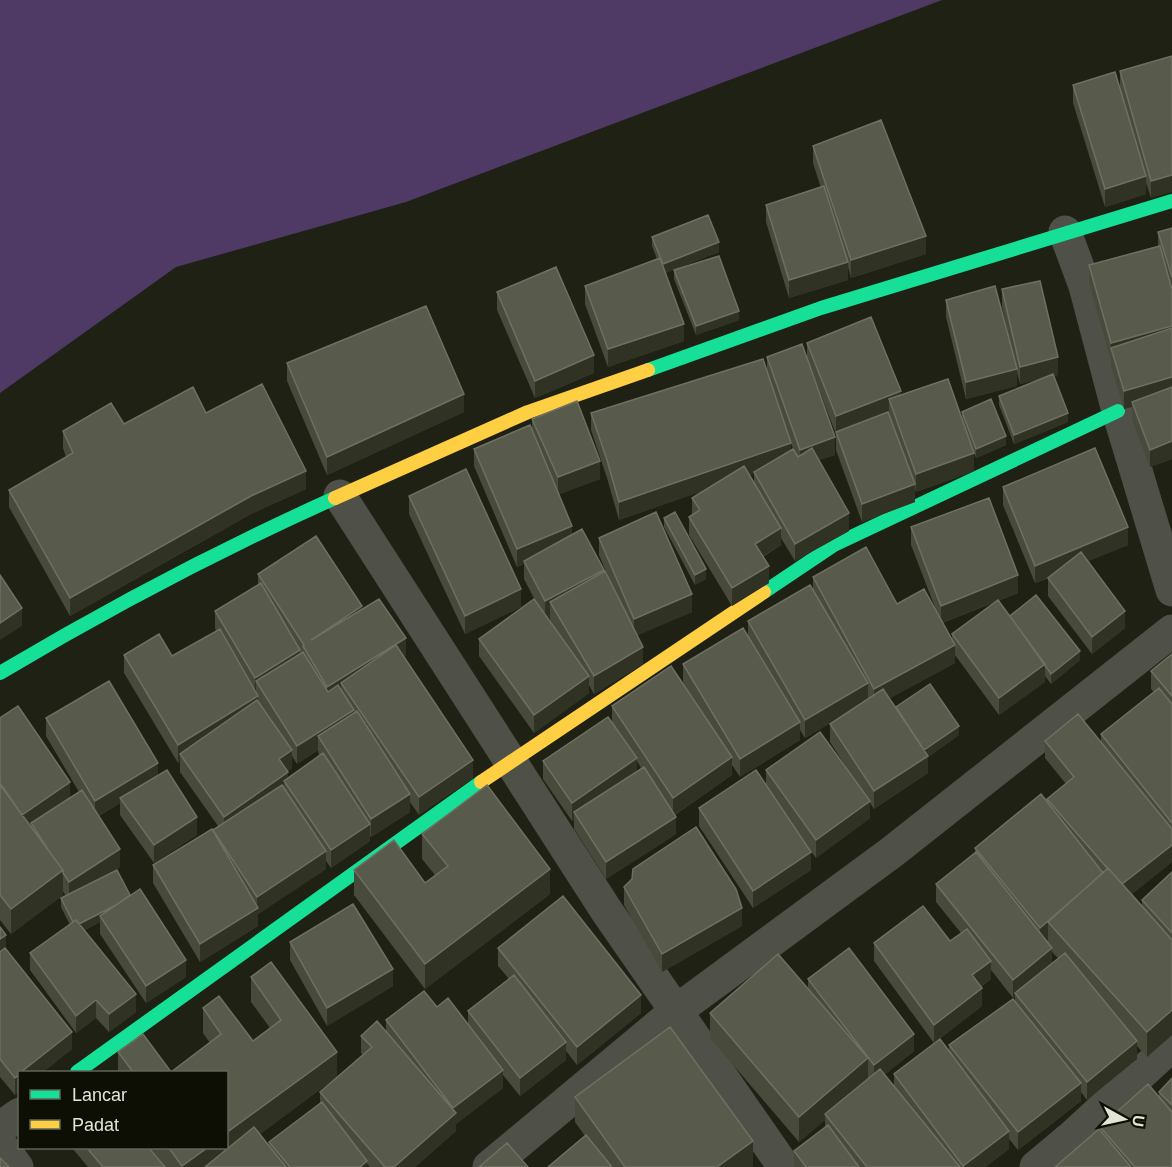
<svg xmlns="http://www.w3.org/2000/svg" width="1172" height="1167" font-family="Helvetica,sans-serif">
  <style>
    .water { fill: #4e3a64 }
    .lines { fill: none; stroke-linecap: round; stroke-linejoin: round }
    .street { stroke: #4f5148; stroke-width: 33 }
    .fast { stroke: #16e098; stroke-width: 14 }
    .slow { stroke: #ffcf43; stroke-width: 14 }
    .wall { fill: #484b3b; fill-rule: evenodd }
    .shaded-wall { fill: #303324 }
    .building { fill: #585b4b; stroke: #6e7161; stroke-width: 1.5 }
  </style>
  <rect width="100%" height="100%" fill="#1e2114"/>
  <path class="water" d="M 0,0 L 942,0 L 406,202 L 176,267 L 0,393 Z"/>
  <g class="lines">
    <path class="street" d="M 1065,232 L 1085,286 L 1118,411 L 1172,590
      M 340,496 L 606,910 L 784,1167
      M 0,1128 L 20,1114
      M 0,1144 L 17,1167
      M 489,1167 L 676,1011 L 892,852 L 1172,631
      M 1036,1167 L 1073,1136 L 1172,1045"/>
    <path class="fast" d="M 648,370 L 821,308 L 1172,201
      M 764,592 L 834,545 L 1118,411
      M 0,673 C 109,608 219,550 335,498
      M 77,1072 L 481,782"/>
    <path class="slow" d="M 335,498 L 528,412 L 648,370
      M 481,782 L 764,592"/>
  </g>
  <path class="wall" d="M 1172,56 L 1151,198 L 1146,183 L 1146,194 L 1105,207 L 1073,103 L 1073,85 L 1120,89 L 1120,71 Z
    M 813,146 L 926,254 L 851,278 L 848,267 L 848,280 L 789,298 L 766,222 L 766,205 L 821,188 L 813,163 Z
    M 1172,228 L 1172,459 L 1150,467 L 1132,420 L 1132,407 L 1124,409 L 1111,366 L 1111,361 L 1089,283 L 1089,265 L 1158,246 L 1158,232 Z
    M 652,237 L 719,252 L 665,273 L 684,341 L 608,367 L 585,304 L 585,286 L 657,259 L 652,246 Z
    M 674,270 L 739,320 L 696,335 L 674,279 Z
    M 1002,289 L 1058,375 L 1054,376 L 1068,422 L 1014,444 L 999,405 L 999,396 L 1040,379 L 1020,384 L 1017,372 L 1017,386 L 966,399 L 946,317 L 946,300 L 1008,334 L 1002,307 Z
    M 497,292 L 594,373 L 535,398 L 497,310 Z
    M 807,343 L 901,395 L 962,418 L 962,412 L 1006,445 L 976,458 L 974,453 L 974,471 L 916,492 L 915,488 L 915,502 L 862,522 L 836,450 L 836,434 L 812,372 L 835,455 L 819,460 L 849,531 L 795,561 L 781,538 L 781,545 L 763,557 L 769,583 L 732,606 L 689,535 L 689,517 L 692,515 L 692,498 L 702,491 L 619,520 L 607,478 L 591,430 L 591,413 L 767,372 L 767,357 L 807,359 ZM 781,414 L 793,449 L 791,450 ZM 754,474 L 754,482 L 749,475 Z
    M 287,363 L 464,412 L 327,475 L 287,381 Z
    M 206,413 L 306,489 L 251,514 L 70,616 L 9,507 L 9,490 L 66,457 L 63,448 L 63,431 L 124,424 Z
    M 532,419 L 600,479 L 559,494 L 572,534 L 604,571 L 609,579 L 599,555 L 599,538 L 692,612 L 637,635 L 643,664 L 594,694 L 589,685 L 589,693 L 534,733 L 479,656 L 479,639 L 536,602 L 524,579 L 524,564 L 517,567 L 474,466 L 474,449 L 532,431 ZM 550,617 L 550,620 L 556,631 L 548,618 Z
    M 1003,487 L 1128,545 L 1088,561 L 1125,628 L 1092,654 L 1048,596 L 1048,578 L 1049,578 L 1035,583 L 1003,505 Z
    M 409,496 L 521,607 L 465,634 L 409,514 Z
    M 664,518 L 706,579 L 695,585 L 664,527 Z
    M 911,527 L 1018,593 L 998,601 L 1010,616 L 1080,660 L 1051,684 L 1045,676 L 1045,682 L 999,715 L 955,655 L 955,663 L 890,698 L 896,707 L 959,735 L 928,757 L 928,773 L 874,809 L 870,803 L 870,818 L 816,858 L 800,837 L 811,870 L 753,908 L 699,826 L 699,808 L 766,785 L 766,770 L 848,770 L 830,742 L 830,724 L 845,714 L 805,738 L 800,730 L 800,740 L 740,777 L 732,765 L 732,775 L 675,815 L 676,834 L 606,879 L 574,829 L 574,819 L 572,821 L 543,779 L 543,761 L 612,721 L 612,706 L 691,696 L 683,682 L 683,664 L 748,636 L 748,621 L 813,590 L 813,577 L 897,604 L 936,610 L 911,545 ZM 998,601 L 952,634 L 952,640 L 942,623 ZM 637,761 L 641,768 L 637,772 Z
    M 258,574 L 362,609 L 406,655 L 404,657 L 473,778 L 419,815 L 410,802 L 410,812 L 371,837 L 370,836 L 370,841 L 331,868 L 326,861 L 326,869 L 258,914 L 258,926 L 200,962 L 153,883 L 153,865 L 213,832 L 213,830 L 218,826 L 180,772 L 180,761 L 178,763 L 124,673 L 124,655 L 172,656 L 216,631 L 215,628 L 215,611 L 258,585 ZM 318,750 L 319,756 L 288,777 L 288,771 L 292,768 L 292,756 L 297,764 Z
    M 1172,654 L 1172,862 L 1132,894 L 1142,905 L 1142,900 L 1172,872 L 1172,1035 L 1147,1057 L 1137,1046 L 1137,1059 L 1087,1100 L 1081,1092 L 1081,1101 L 1018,1150 L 1009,1139 L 1009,1149 L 985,1167 L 794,1167 L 794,1151 L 825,1128 L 825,1120 L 799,1142 L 710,1038 L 710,1013 L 808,989 L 808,979 L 914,1051 L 884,1075 L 894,1086 L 894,1074 L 949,1051 L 949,1045 L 1015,1002 L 1015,996 L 1013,998 L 991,970 L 991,979 L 981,987 L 982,1006 L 934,1043 L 874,961 L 874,943 L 950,941 L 961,933 L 936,902 L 936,884 L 975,853 L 975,848 L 1047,802 L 1047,799 L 1066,784 L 1045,758 L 1045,741 L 1101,742 L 1101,734 L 1154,692 L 1151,689 L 1151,671 ZM 1052,952 L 1058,958 L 1052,963 Z
    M 0,718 L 70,798 L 79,792 L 46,736 L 46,718 L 158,775 L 197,835 L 154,863 L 120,815 L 120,803 L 99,816 L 120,867 L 112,872 L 130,895 L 186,977 L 146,1003 L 100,934 L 100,922 L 85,930 L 136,1012 L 109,1032 L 96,1018 L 76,1033 L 30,970 L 30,953 L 70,925 L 61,907 L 61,898 L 66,896 L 63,891 L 63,895 L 11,934 L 0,920 Z
    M 422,834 L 550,894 L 425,989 L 354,895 L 354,870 L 425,883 L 435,875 L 422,859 Z
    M 624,887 L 742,926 L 662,972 L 624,905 Z
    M 0,927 L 6,950 L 72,1049 L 43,1072 L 20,1072 L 20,1091 L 15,1095 L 0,1077 Z
    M 290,942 L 393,986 L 327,1026 L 290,960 Z
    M 498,948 L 641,1013 L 577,1065 L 566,1051 L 566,1060 L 520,1096 L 503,1075 L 503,1088 L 456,1124 L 456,1131 L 415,1167 L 370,1167 L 367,1164 L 367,1167 L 88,1167 L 72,1148 L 149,1148 L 160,1161 L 150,1148 L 226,1148 L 226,1072 L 118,1072 L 118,1052 L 171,1072 L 210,1043 L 203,1033 L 203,1008 L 253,1041 L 270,1028 L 251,1002 L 251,977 L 337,1077 L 260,1134 L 269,1146 L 269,1142 L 320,1103 L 320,1092 L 363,1055 L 361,1053 L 361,1036 L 386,1031 L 386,1020 L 437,1007 L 468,1024 L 468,1011 L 509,979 L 498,966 Z
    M 1172,1078 L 1172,1167 L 1055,1167 L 1100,1130 L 1100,1127 L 1159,1097 L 1159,1092 Z
    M 575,1097 L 753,1166 L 751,1167 L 548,1167 L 585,1136 L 575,1122 Z"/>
  <path class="shaded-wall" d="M 1172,175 L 1172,192 L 1151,198 L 1151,181 Z
    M 1146,176 L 1146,194 L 1105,207 L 1105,189 Z
    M 926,236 L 926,254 L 851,278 L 851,260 Z
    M 719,242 L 719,252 L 663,274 L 663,264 Z
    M 848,262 L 848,280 L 789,298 L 789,280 Z
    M 739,311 L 739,320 L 696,335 L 696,326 Z
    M 684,324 L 684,341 L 608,367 L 608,349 Z
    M 1172,326 L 1172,343 L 1111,348 L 1111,361 L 1111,343 Z
    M 594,355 L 594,373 L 535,398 L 535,381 Z
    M 1058,357 L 1058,375 L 1020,384 L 1020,367 Z
    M 1017,369 L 1017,386 L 966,399 L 966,382 Z
    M 1172,377 L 1172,394 L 1132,402 L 1132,407 L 1124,409 L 1124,391 Z
    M 901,391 L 901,408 L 889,399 L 889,413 L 836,434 L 836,416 Z
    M 464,394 L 464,412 L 327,475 L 327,457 Z
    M 1068,413 L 1068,422 L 1014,444 L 1014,435 Z
    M 1006,436 L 1006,445 L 976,458 L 976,449 Z
    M 835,437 L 835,455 L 800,467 L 800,450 Z
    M 1172,441 L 1172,459 L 1150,467 L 1150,450 Z
    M 791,443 L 791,461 L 619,520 L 619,502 Z
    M 974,453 L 974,471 L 916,492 L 916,474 Z
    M 600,461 L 600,479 L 558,495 L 558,477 Z
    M 306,471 L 306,489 L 251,514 L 70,616 L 70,598 L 251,496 Z
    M 915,484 L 915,502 L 862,522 L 862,504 Z
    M 849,513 L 849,531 L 795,561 L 795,544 Z
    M 572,526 L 572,543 L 524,561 L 524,564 L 517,567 L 517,549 Z
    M 1128,527 L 1128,545 L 1035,583 L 1035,566 Z
    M 781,528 L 781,545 L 755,561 L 755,544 Z
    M 769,566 L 769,583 L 732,606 L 732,588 Z
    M 706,569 L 706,579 L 695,585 L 695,575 Z
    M 604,570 L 604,588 L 550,602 L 550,617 L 545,619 L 545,601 Z
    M 1018,575 L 1018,593 L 941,623 L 941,606 Z
    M 521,589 L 521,607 L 465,634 L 465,616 Z
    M 692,594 L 692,612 L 634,637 L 634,619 Z
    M 362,606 L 362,623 L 311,640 Z
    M 22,608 L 22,626 L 0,640 L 0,623 Z
    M 1125,611 L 1125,628 L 1092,654 L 1092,637 Z
    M 406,638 L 406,655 L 347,692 L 341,683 L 341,696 L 327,705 L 327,687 Z
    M 955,645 L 955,663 L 874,707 L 874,689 Z
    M 643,647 L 643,664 L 594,694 L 594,676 Z
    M 300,650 L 300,668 L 256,681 L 256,695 L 255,696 L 255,678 Z
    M 1080,651 L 1080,660 L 1051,684 L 1051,674 Z
    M 1045,664 L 1045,682 L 999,715 L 999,698 Z
    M 589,676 L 589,693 L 534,733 L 534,715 Z
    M 868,683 L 868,701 L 805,738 L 805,720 Z
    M 258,696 L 258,713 L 180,754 L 180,761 L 178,763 L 178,745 Z
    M 354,710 L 354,728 L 318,736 L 318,750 L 297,764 L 297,746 Z
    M 800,722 L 800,740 L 740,777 L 740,759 Z
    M 959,726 L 959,735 L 928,757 L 928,773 L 874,809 L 874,791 L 921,753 Z
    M 292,750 L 292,768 L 279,777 L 279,759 Z
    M 732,757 L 732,775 L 673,816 L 673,798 Z
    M 637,758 L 637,776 L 574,812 L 574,819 L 572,821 L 572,803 Z
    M 473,760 L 473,778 L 419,815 L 419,797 Z
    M 158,763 L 158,781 L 120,798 L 120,803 L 95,818 L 95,801 Z
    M 288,772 L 288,787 L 284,781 L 284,793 L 224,835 L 224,817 Z
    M 70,782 L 70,800 L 31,823 L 31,826 L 22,833 L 22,815 Z
    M 410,794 L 410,812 L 371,837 L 371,819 Z
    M 870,801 L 870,818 L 816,858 L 816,840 Z
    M 197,817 L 197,835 L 154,863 L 154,845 Z
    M 676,817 L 676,834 L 606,879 L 606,862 Z
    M 370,824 L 370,841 L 331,868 L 331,850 Z
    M 1172,845 L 1172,862 L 1121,903 L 1121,885 Z
    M 120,849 L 120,867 L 69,900 L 69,882 Z
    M 326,851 L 326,869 L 258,914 L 258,926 L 200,962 L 200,944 L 257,909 L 257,897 Z
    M 811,852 L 811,870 L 753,908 L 753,891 Z
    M 550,869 L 550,894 L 425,989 L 425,964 Z
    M 63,870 L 63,895 L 11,934 L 11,909 Z
    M 1105,875 L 1048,922 L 1048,940 L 1040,946 L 1040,928 Z
    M 131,897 L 100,916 L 100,922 L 75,935 L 75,926 Z
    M 742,908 L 742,926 L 662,972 L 662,954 Z
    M 6,935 L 6,953 L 0,957 L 0,939 Z
    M 1052,948 L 1052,966 L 1015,993 L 1015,996 L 1013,998 L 1013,980 Z
    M 186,960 L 186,977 L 146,1003 L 146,986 Z
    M 991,961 L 991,979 L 972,993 L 972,975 Z
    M 393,969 L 393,986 L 327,1026 L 327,1008 Z
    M 982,988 L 982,1006 L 934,1043 L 934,1025 Z
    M 136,994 L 136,1012 L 109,1032 L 109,1014 Z
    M 641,995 L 641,1013 L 577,1065 L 577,1047 Z
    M 96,1000 L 96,1018 L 76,1033 L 76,1016 Z
    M 1172,1010 L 1172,1035 L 1147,1057 L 1147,1032 Z
    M 72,1032 L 72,1049 L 43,1072 L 21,1072 Z
    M 914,1034 L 914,1051 L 874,1083 L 874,1065 Z
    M 1137,1041 L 1137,1059 L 1087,1100 L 1087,1082 Z
    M 566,1042 L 566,1060 L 520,1096 L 520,1078 Z
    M 337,1052 L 337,1077 L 215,1167 L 182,1167 L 182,1166 L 207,1148 L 226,1148 L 226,1133 Z
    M 868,1058 L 868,1083 L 825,1114 L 825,1120 L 799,1142 L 799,1117 Z
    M 503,1070 L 503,1088 L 456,1124 L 456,1131 L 415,1167 L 394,1167 L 453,1115 L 453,1108 Z
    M 20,1074 L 20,1091 L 15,1095 L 15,1078 Z
    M 1081,1083 L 1081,1101 L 1018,1150 L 1018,1132 Z
    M 1009,1131 L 1009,1149 L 985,1167 L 963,1167 L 963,1166 Z
    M 753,1141 L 753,1166 L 751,1167 L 717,1167 Z
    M 367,1161 L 367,1167 L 360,1167 Z"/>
  <path class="building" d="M 1172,56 L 1172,175 L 1151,181 L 1120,71 Z
    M 1115,72 L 1146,176 L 1105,189 L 1073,85 Z
    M 881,120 L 926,236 L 851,260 L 813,146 Z
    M 824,186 L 848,262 L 789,280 L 766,205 Z
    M 708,215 L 719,242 L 663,264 L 652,237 Z
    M 1172,228 L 1172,277 L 1158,232 Z
    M 1160,246 L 1172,290 L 1172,326 L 1111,343 L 1089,265 Z
    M 719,256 L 739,311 L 696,326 L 674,270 Z
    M 660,258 L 684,324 L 608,349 L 585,286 Z
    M 556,267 L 594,355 L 535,381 L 497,292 Z
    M 1040,281 L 1058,357 L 1020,367 L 1002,289 Z
    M 995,286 L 1017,369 L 966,382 L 946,300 Z
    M 426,306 L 464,394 L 327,457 L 287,363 Z
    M 871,317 L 901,391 L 836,416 L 807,343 Z
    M 1172,328 L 1172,377 L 1124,391 L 1111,348 Z
    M 802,344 L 835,437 L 800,450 L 767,357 Z
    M 763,359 L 791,443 L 619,502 L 607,460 L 591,413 Z
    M 1053,374 L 1068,413 L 1014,435 L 999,396 Z
    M 948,379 L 974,453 L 916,474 L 889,399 Z
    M 262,384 L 306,471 L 251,496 L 70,598 L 9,490 L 73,453 L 63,431 L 111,403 L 124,424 L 193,387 L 206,413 Z
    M 1172,387 L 1172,441 L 1150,450 L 1132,402 Z
    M 991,399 L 1006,436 L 976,449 L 962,412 Z
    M 577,401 L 600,461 L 558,477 L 532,419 Z
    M 888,412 L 915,484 L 862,504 L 836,432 Z
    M 530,425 L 572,526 L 517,549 L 474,449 Z
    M 812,448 L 849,513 L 795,544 L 754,472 L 793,449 L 798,457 Z
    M 1095,448 L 1128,527 L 1035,566 L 1003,487 Z
    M 744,466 L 781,528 L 755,544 L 769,566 L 732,588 L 689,517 L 700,510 L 692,498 Z
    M 466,469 L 521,589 L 465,616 L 409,496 Z
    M 989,498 L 1018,575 L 941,606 L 911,527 Z
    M 656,512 L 692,594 L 634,619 L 599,538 Z
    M 675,512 L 706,569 L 695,575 L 664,518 Z
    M 582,529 L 604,570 L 545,601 L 524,561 Z
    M 316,536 L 362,606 L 311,640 L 379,599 L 406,638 L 327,687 L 303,646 L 304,645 L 258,574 Z
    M 866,547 L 897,604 L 924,589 L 955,645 L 874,689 L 813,577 Z
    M 1081,552 L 1125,611 L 1092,637 L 1048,578 Z
    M 605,571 L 643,647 L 594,676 L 550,602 Z
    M 0,575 L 22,608 L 0,623 Z
    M 261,583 L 300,650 L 255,678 L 215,611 Z
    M 810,585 L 868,683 L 805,720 L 748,621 Z
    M 1036,595 L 1080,651 L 1051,674 L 1010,616 Z
    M 534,599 L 589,676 L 534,715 L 479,639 Z
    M 998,600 L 1045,664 L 999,698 L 952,634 Z
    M 743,628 L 800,722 L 740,759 L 683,664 Z
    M 220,629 L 258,696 L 178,745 L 124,655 L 159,634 L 172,656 Z
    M 396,645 L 473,760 L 419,797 L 341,683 Z
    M 303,652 L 328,692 L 338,685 L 354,710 L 297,746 L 256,681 Z
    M 1172,654 L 1172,696 L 1151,671 Z
    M 671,666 L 732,757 L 673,798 L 612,706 Z
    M 109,681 L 158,763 L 95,801 L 46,718 Z
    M 930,684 L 959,726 L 924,750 L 896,707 Z
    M 1159,688 L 1172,704 L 1172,823 L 1101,734 Z
    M 883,689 L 928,756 L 874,791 L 830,724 Z
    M 257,700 L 292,750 L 279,759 L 288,772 L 224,817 L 180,754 Z
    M 18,706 L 70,782 L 22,815 L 0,783 L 0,718 Z
    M 357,711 L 410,794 L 371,819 L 318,736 Z
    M 1078,714 L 1172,829 L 1172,845 L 1122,884 L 1108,868 L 1108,869 L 1047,799 L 1074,777 L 1045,741 Z
    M 608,717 L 637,758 L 572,803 L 543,761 Z
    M 820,732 L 870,801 L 816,840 L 766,770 Z
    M 323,753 L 370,824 L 331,850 L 284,781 Z
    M 644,767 L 676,817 L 606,862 L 574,812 Z
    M 167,770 L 197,817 L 154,845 L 120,798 Z
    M 756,770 L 811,852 L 753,891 L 699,808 Z
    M 0,785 L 63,870 L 11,909 L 0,895 Z
    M 282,785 L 326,851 L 257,897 L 213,830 Z
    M 487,785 L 550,869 L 425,964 L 354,870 L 394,840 L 425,883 L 448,866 L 422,834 Z
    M 82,790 L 120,849 L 69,882 L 63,873 L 63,870 L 51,854 L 31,823 Z
    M 1041,794 L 1103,873 L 1040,928 L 975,848 Z
    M 696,827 L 736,889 L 742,908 L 662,954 L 624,887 L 632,879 L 633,869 Z
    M 212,829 L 258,908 L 200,944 L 153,865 Z
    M 976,852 L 1052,948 L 1013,980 L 936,884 Z
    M 1108,868 L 1172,940 L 1172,1010 L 1147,1032 L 1048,922 Z
    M 117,870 L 130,895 L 116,905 L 79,924 L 76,920 L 73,922 L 61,898 Z
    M 1172,872 L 1172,933 L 1142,900 Z
    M 140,889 L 186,960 L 146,986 L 100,916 Z
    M 563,896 L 641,995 L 577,1047 L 498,948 Z
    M 353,904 L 393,969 L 327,1008 L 290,942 Z
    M 923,906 L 950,941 L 967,929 L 991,961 L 972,975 L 982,988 L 934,1025 L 874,943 Z
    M 76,920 L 136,994 L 109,1014 L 96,1000 L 76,1016 L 30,953 Z
    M 0,927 L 6,935 L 0,939 Z
    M 5,948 L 72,1032 L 21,1072 L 20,1072 L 20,1074 L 15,1078 L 0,1059 L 0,952 Z
    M 849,948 L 914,1034 L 874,1065 L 808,979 Z
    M 1065,953 L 1137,1041 L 1087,1082 L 1015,993 Z
    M 778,954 L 868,1058 L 799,1117 L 710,1013 Z
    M 271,962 L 337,1052 L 226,1133 L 226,1072 L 133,1072 L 118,1052 L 143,1034 L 171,1072 L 221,1034 L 203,1008 L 219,996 L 253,1041 L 281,1020 L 251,977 Z
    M 514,975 L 566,1042 L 520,1078 L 468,1011 Z
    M 424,991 L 437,1007 L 448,998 L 503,1070 L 453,1108 L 386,1020 Z
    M 1013,999 L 1081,1083 L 1018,1132 L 949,1045 Z
    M 377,1021 L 456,1113 L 394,1167 L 385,1167 L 320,1092 L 372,1047 L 361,1036 Z
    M 670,1027 L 753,1141 L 717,1167 L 625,1167 L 575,1097 Z
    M 940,1039 L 1009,1131 L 963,1166 L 894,1074 Z
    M 880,1069 L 960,1167 L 867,1167 L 825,1114 Z
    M 1172,1078 L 1172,1105 L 1159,1092 Z
    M 1148,1084 L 1172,1112 L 1172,1167 L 1135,1167 L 1100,1127 Z
    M 322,1102 L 367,1161 L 360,1167 L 290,1167 L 269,1142 Z
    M 828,1125 L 859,1167 L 806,1167 L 794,1151 Z
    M 254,1127 L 286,1167 L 205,1167 Z
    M 1099,1129 L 1131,1167 L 1055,1167 Z
    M 586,1135 L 612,1167 L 548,1167 Z
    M 507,1143 L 528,1167 L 479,1167 Z
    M 87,1148 L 149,1148 L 165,1167 L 103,1167 Z
    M 169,1148 L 207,1148 L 182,1166 Z
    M 0,1158 L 9,1167 L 0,1167 Z"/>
  <rect x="18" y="1071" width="210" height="78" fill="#0d0f05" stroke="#626559" stroke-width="1.5"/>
  <rect x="30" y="1090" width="30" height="9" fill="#16e098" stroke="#626559" stroke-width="1.5"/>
  <text x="72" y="1101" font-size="18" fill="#e2e5d6">Lancar</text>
  <rect x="30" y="1120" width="30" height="9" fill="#ffcf43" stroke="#626559" stroke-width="1.5"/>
  <text x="72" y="1131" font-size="18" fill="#e2e5d6">Padat</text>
  <g transform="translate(1124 1119) rotate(98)" stroke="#0d0f05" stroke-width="4.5" paint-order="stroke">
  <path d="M0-4.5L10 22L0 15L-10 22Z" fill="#e2e5d6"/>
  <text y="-9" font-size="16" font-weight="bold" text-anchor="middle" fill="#e2e5d6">U</text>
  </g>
</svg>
